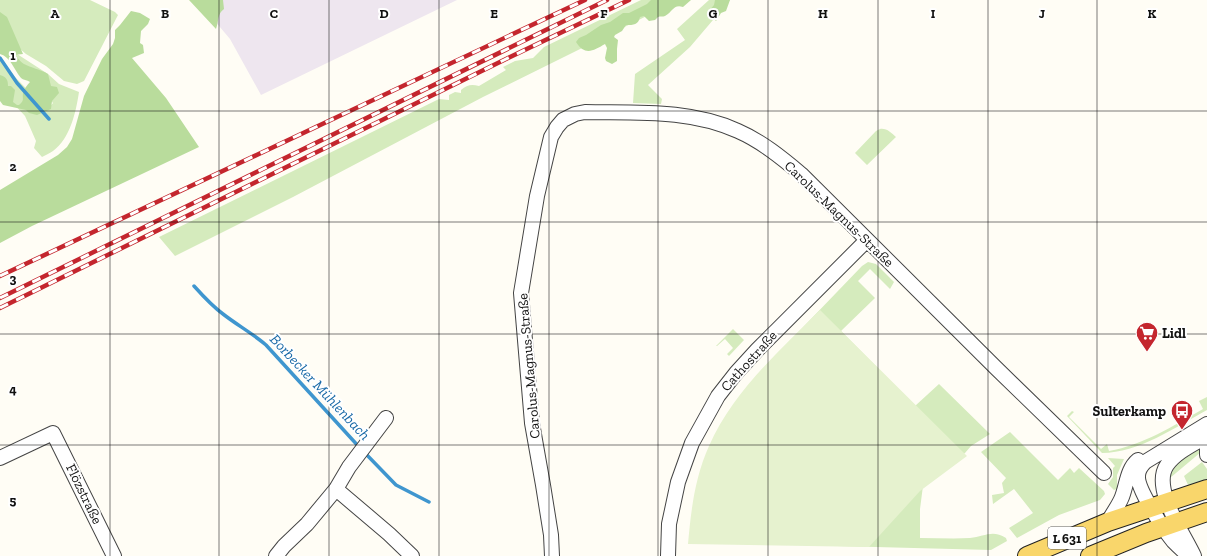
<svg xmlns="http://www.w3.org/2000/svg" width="1207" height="556" font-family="'Zilla Slab',serif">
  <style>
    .industrial { fill: #eee6ef }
    .green { fill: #d5ebbd }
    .forest { fill: #b9dc9c }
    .pitch { fill: #e6f2cf }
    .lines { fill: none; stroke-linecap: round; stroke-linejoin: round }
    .stream { stroke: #3f96cf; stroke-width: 3.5 }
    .minor-casing { stroke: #444; stroke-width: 16 }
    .major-casing { stroke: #222; stroke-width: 20 }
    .minor { stroke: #fff; stroke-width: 14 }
    .major { stroke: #f9d66b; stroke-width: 18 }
    .rail-casing { stroke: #c4262e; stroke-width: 4.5 }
    .rail { stroke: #fff; stroke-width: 3; stroke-dasharray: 9; stroke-linecap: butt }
    .grid { fill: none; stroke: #111; stroke-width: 1; stroke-opacity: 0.55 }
    .labels { text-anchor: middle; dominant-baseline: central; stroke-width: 4; stroke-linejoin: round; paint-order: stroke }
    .shield { fill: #fff; stroke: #585858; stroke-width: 1 }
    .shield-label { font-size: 13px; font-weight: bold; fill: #111 }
    .street-label { font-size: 14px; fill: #111; stroke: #fff }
    .poi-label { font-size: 14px; font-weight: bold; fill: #111; stroke: #fff; text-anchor: start }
    .water-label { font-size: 15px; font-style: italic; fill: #1768a6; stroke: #fff }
    .grid-label { font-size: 13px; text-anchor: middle; font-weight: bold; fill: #111; stroke: #fff; stroke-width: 4; stroke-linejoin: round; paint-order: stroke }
  </style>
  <rect width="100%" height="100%" fill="#fffdf5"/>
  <path class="industrial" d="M 221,0 L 457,0 L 261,95 L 230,39 L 214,20 Z"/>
  <path class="green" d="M 0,0 L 90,0 L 115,12 L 118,15 L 84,81 L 77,84 L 64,81 L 46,66 L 26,54 L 0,32 Z
    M 641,0 L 679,0 L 483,97 L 293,197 L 175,256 L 159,237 L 439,99 L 449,100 L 449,95 L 455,92 L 461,93 L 461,90 C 467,85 471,84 479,86 L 506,70 L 503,67 L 515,61 L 533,58 L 544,47 Z
    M 709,0 L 730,0 L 690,47 L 648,85 L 662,99 L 661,104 L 633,103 L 635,74 L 685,40 L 677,29 Z
    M 14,52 L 48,74 L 59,84 L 79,92 C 76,112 70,139 53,151 C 50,153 46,155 42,157 L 34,148 L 36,141 L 25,116 L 12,102 L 0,99 L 0,58 L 15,77 L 47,110 L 53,103 L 10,58 Z
    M 880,129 C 887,128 891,133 896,137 L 867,165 L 855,153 L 876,131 Z
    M 868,262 L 876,264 L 894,282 L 890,289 L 870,269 L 858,281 L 875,298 L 841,331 L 915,406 L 939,384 L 990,434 L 971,446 L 965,453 L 936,477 L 785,346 L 862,266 Z
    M 733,329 L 744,340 L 729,356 L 727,354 L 733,348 L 725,339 L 717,346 L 716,346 Z
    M 1207,397 L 1207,410 C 1176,427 1138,453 1102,453 L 1067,416 L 1072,411 L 1074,412 L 1069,417 L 1101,449 L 1107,444 L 1109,451 C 1143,445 1173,426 1203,409 L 1199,401 Z
    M 1010,432 L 1058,480 L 1070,468 L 1074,473 L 1079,468 L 1104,491 L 1105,494 L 1100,500 L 1059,515 L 1017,538 L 1009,528 L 1033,513 L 1014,489 L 993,504 L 992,495 L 1004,493 L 1002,483 L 1006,478 L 981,452 Z
    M 1200,446 L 1201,452 L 1170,478 C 1172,462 1188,454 1200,446 Z
    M 1108,458 L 1124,459 L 1117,475 L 1117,489 L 1114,490 L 1108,484 L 1113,477 L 1113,468 L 1115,466 Z
    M 1202,462 L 1207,469 L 1207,480 L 1188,485 L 1184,476 Z
    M 924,478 L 920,509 L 920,538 C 937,538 954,539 970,538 C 984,537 992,529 1006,538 L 1007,541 L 991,550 L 837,546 Z"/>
  <path class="forest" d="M 189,0 L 223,0 L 224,9 C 217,14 219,21 216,29 Z
    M 651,0 L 691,0 L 683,7 C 673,4 673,12 665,16 C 663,17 660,16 658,17 L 655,20 L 649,21 L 644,16 L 640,17 C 638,25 634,25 626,25 L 622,31 L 615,35 L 614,37 L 618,40 L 617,49 L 617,61 L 612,64 L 606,61 L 605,58 L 607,48 L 605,44 C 593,51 585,56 576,42 L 579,38 L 586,35 L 601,25 L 610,22 L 623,13 L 629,13 L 647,4 Z
    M 715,0 L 730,0 L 726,11 L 721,13 L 716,21 L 708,12 L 714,5 Z
    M 131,11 L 140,13 L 150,19 L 148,24 L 141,31 L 140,43 L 143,45 L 144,53 L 132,58 L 166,98 L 199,147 L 32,226 L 0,243 L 0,190 L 58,155 L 67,147 L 72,139 L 84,96 L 102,59 L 113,44 L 115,38 L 115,30 L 120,25 Z
    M 0,12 L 7,17 L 23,54 L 14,55 C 18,57 20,62 24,64 C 31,68 40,69 48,74 L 51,86 L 57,87 L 59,93 L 52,101 L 51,109 L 37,115 L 29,113 L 26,110 L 3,105 L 0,101 L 0,75 C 6,77 8,79 8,86 L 11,86 L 15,90 L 13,102 L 17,105 L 19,105 C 25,99 22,100 23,93 C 24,89 27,85 30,82 C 27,80 23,80 21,78 C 14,70 11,57 0,54 Z"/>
  <path class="pitch" d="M 820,310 L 967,456 L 920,491 L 869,547 L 688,544 C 691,510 695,477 709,446 C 733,392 779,351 820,310 Z"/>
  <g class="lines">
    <path class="stream" d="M 0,58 L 17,83 L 49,119
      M 194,286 C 203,296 212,306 223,314 C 237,325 252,333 266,345 L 360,448
      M 364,452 L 396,485 L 429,502"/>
    <g class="minor-casing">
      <path id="minor" d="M 1207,437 L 1207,455
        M 0,458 L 53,433 L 114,556
        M 336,489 L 349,467 L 386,418
        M 1108,522 C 1112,514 1119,505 1122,497 C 1127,484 1127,469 1138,460
        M 276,556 L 284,546 L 307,524 L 336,489 L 389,534 L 412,556
        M 552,556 L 551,535 L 543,485 L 532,423 L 521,293 L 537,196 L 551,137 L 557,127 L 563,120 L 575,114 L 585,112 C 636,113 690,109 738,131 C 761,141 782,158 801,174 L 996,368 L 1104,473
        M 668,556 L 669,524 L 678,482 L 692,443 L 718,396 L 736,373 L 757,350 L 867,240
        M 1189,556 C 1183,551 1178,546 1173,541 C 1164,530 1137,489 1138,476 C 1138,471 1141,466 1145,462 L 1207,424
        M 1194,556 C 1184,534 1151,488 1167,465 C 1176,452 1194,444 1207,436"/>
    </g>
    <g class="major-casing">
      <path id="major" d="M 1027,556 L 1108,522 L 1207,489
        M 1090,556 L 1146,533 L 1207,512"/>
    </g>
    <use href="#minor" class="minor"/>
    <use href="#major" class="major"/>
    <g class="rail-casing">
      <path id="rail" d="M 0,276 L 585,0
        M 0,298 L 607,0
        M 0,308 L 504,60 L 629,0"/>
    </g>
    <use href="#rail" class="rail"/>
  </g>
  <path class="grid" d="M 110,0 L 110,556M 219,0 L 219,556M 329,0 L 329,556M 439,0 L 439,556M 549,0 L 549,556M 658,0 L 658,556M 768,0 L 768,556M 878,0 L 878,556M 988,0 L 988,556M 1097,0 L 1097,556M 0,111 L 1207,111M 0,222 L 1207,222M 0,334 L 1207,334M 0,445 L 1207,445"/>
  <defs>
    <g id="supermarket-pin" transform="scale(1.15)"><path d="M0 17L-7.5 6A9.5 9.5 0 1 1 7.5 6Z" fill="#c4262e" stroke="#fff"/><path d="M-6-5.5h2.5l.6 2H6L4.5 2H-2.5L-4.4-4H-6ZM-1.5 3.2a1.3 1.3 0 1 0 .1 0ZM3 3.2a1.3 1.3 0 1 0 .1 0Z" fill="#fff"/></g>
    <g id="bus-pin" transform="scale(1.15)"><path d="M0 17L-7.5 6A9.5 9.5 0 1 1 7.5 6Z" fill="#c4262e" stroke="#fff"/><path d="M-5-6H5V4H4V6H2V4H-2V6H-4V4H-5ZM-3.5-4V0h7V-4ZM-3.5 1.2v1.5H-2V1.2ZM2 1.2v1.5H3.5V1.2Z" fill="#fff"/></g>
  </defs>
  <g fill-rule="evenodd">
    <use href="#supermarket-pin" x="1147" y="333"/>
    <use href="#bus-pin" x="1182" y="411"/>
  </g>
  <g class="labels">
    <rect class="shield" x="1048" y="527" width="38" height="22" rx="3"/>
    <g class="shield-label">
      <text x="1067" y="538">L 631</text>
    </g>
    <g class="street-label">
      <text transform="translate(839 214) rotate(44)">Carolus-Magnus-Straße</text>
      <text transform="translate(749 361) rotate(-48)">Cathostraße</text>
      <text transform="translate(529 366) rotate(-95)">Carolus-Magnus-Straße</text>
      <text transform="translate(84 494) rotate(64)">Flözstraße</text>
    </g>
    <g class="poi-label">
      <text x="1162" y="333">Lidl</text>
      <text x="1166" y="411" text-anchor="end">Sulterkamp</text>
    </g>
    <g class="water-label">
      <text transform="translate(320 387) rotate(47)">Borbecker Mühlenbach</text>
    </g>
  </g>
  <g class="grid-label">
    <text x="55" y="18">A</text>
    <text x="165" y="18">B</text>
    <text x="274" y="18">C</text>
    <text x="384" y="18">D</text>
    <text x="494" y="18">E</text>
    <text x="604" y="18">F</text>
    <text x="713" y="18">G</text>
    <text x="823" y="18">H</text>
    <text x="933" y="18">I</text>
    <text x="1042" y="18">J</text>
    <text x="1152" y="18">K</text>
    <text x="13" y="60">1</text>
    <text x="13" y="171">2</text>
    <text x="13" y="283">3</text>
    <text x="13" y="394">4</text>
    <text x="13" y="505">5</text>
  </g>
</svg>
